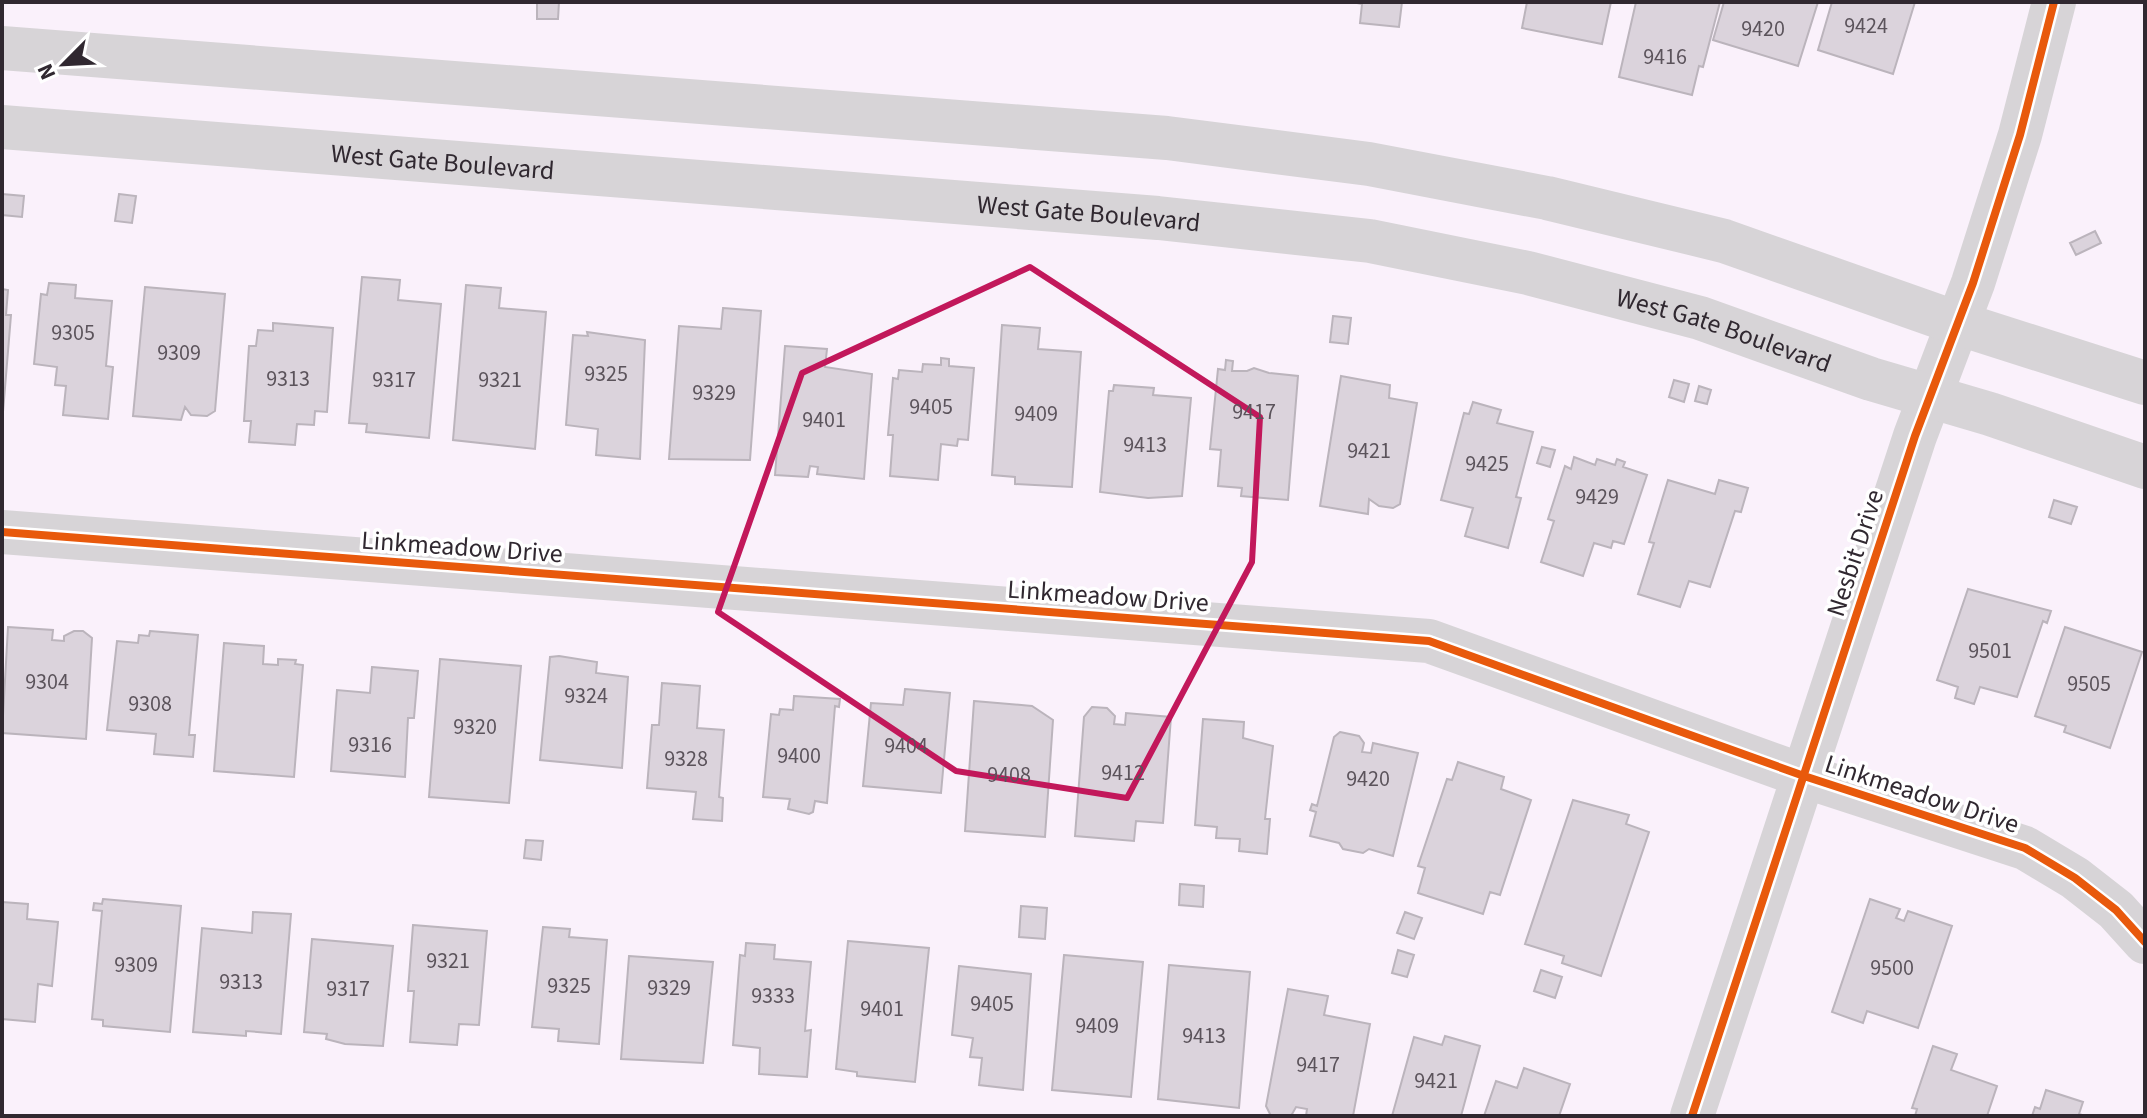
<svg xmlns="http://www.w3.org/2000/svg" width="2147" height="1118" font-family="'Source Sans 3',sans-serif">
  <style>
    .building { fill: #dbd3dc; stroke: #bbb4bc; stroke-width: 2 }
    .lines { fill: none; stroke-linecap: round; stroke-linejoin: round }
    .minor { stroke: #d7d4d7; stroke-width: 44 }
    .secondary { stroke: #d7d4d7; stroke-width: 44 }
    .cycleway-casing { stroke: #fff; stroke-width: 13 }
    .cycleway { stroke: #e8590c; stroke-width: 8 }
    .marked { fill: none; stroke: #c2185b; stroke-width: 6; stroke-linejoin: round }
    .labels { text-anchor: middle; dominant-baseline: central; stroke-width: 7; stroke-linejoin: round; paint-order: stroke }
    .number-label { font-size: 22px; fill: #5b535b }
    .street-label { font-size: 26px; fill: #302830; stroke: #fff }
  </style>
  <rect width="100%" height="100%" fill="#faf1fb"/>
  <path class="building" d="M 537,2 L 559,2 L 558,19 L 537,19 Z
    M 1352,2 L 1402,2 L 1399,27 L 1360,23 L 1362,4 Z
    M 1527,2 L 1611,2 L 1602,44 L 1522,28 Z
    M 1636,2 L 1720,2 L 1703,67 L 1699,66 L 1692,95 L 1619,77 Z
    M 1724,2 L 1818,2 L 1798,66 L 1713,40 Z
    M 1832,2 L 1915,2 L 1893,74 L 1818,50 Z
    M 2,194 L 24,196 L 22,217 L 2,215 Z
    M 119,194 L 136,196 L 132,223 L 115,221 Z
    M 2095,231 L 2101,243 L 2076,255 L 2070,243 Z
    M 362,277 L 400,280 L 398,300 L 441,304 L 429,438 L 366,432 L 367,424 L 349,423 Z
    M 49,283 L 76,285 L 75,298 L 112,301 L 106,366 L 113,367 L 108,419 L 63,415 L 66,386 L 55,385 L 57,367 L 34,364 L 41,294 L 47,295 Z
    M 466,285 L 501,288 L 499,308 L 546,312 L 535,449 L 453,440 Z
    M 145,287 L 225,294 L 215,411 L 207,416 L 191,415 L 185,407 L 181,420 L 133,416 Z
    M 2,289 L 8,290 L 6,315 L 11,315 L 3,412 Z
    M 723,308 L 761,311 L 750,460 L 669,459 L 679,326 L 721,329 Z
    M 1333,316 L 1351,318 L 1348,344 L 1330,342 Z
    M 273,323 L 333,328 L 327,412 L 315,411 L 314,425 L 297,424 L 295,445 L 249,442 L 251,421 L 244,421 L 249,346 L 256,346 L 258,330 L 273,331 Z
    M 1002,325 L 1040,328 L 1038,349 L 1081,352 L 1072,487 L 1015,484 L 1015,477 L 992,475 Z
    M 587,332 L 645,340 L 640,459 L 596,455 L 598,429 L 566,425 L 573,335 L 588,336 Z
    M 785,346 L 827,349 L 825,367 L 872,374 L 864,479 L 817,474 L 818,467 L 810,466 L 808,477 L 775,475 Z
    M 941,358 L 949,359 L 949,366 L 974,368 L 968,440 L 958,439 L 957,446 L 941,444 L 938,480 L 890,476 L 893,435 L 888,435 L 893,378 L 898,379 L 899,370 L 922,372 L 923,364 L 941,365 Z
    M 1226,360 L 1233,361 L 1232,371 L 1247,371 L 1254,368 L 1269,373 L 1298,376 L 1288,500 L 1241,496 L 1242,488 L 1218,486 L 1221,450 L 1210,449 L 1218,369 L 1225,370 Z
    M 1341,376 L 1390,385 L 1389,398 L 1417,403 L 1400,504 L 1393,508 L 1379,506 L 1369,499 L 1368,514 L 1320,506 Z
    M 1674,380 L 1689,384 L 1684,402 L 1669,397 Z
    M 1114,385 L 1154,388 L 1153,395 L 1191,398 L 1182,496 L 1148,498 L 1100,492 L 1109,391 L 1113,391 Z
    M 1699,386 L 1711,390 L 1707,404 L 1695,401 Z
    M 1473,402 L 1501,410 L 1497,423 L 1533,432 L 1516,497 L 1521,498 L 1508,548 L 1465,536 L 1473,508 L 1441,500 L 1464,413 L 1469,414 Z
    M 1542,447 L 1555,450 L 1550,467 L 1537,463 Z
    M 1574,457 L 1595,465 L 1597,459 L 1615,465 L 1617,459 L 1625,462 L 1623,467 L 1647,475 L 1624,544 L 1613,541 L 1611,548 L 1594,543 L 1583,576 L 1541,562 L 1554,521 L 1548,519 L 1565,466 L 1571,469 Z
    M 1668,480 L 1715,494 L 1719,480 L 1748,488 L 1741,512 L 1735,511 L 1710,587 L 1689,581 L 1680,607 L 1638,594 L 1654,543 L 1649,542 Z
    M 2054,500 L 2077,507 L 2071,524 L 2049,517 Z
    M 1968,589 L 2051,611 L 2047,623 L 2043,621 L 2017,697 L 1980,687 L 1974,704 L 1955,698 L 1958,687 L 1937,680 Z
    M 8,627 L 53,630 L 52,640 L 64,641 L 64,636 L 74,631 L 83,631 L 92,638 L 86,739 L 2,733 Z
    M 2065,627 L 2142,652 L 2110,748 L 2064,732 L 2066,726 L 2035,716 Z
    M 150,631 L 198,635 L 189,735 L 195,735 L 193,757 L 154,754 L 156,734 L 107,730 L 117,641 L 138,643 L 139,635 L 149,636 Z
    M 224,643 L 264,646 L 263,664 L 278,665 L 278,659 L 296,660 L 295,664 L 303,665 L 294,777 L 214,771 Z
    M 559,656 L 597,662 L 596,673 L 628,677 L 622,768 L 540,760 L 550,657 Z
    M 440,659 L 521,666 L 509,803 L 429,797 Z
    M 372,667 L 418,671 L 414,718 L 408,718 L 405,777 L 331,771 L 337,690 L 370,693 Z
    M 662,683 L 700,686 L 697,728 L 724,730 L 719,797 L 723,798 L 722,821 L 693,819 L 696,792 L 647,788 L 652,725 L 659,725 Z
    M 905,689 L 950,693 L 941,793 L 863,786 L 871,703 L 903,705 Z
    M 794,696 L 840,699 L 839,707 L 835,706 L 827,803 L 815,801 L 813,812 L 809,814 L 788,809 L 790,799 L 763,797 L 771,714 L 779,715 L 780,709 L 793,710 Z
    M 974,701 L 1032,706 L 1053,720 L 1045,837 L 965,831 Z
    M 1092,707 L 1107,708 L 1115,716 L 1114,724 L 1125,725 L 1126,713 L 1171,717 L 1163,823 L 1136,821 L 1134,841 L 1075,836 L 1084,717 Z
    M 1203,719 L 1244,722 L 1243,738 L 1273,746 L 1265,819 L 1270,819 L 1267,854 L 1239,851 L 1240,839 L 1216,838 L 1217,827 L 1195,825 Z
    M 1340,732 L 1359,736 L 1364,743 L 1362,752 L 1371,753 L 1373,743 L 1418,753 L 1393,856 L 1369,849 L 1363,853 L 1343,849 L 1339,843 L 1310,836 L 1316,812 L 1310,810 L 1312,804 L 1317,806 L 1334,737 Z
    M 1458,762 L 1504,777 L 1501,789 L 1531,800 L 1500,895 L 1490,892 L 1483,914 L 1418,893 L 1425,868 L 1418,866 L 1447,779 L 1452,780 Z
    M 1573,800 L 1629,815 L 1626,824 L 1649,832 L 1601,976 L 1562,963 L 1564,956 L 1525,944 Z
    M 526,840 L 543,841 L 541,860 L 524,858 Z
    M 1180,884 L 1204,886 L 1203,907 L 1179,905 Z
    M 103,899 L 181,906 L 170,1032 L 103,1026 L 103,1020 L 92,1019 L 102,911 L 93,910 L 94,903 L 102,904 Z
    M 1870,899 L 1900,909 L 1896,918 L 1904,921 L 1908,911 L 1952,926 L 1918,1028 L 1867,1011 L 1863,1023 L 1832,1012 Z
    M 2,902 L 28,904 L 27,919 L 58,922 L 52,986 L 38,984 L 35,1022 L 2,1019 Z
    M 1021,906 L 1047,908 L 1045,939 L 1019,937 Z
    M 253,912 L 291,914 L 281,1034 L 246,1031 L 246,1036 L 193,1032 L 202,928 L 252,933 Z
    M 1405,912 L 1422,918 L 1414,939 L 1397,933 Z
    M 413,925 L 487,931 L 479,1025 L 459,1024 L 457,1045 L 410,1042 L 414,991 L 408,991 Z
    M 543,927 L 570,929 L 569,937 L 607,940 L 599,1044 L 558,1041 L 559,1029 L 532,1027 Z
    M 312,939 L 393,946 L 383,1046 L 345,1044 L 326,1039 L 327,1034 L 304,1032 Z
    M 848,941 L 929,948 L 915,1082 L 857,1076 L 857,1072 L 836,1069 Z
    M 746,943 L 775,945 L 774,959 L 811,962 L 805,1031 L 811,1030 L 807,1077 L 759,1074 L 760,1048 L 733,1045 L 740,955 L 745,956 Z
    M 1398,950 L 1414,955 L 1407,977 L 1392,973 Z
    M 1064,955 L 1143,962 L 1131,1097 L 1052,1090 Z
    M 629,956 L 713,962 L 703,1063 L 621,1059 Z
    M 1169,965 L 1250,972 L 1239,1108 L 1158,1099 Z
    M 959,966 L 1031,974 L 1023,1090 L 979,1085 L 982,1058 L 970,1057 L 973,1038 L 952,1035 Z
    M 1541,970 L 1562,977 L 1555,998 L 1534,991 Z
    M 1288,989 L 1328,996 L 1324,1015 L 1370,1024 L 1353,1116 L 1306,1116 L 1307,1109 L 1296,1107 L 1291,1116 L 1271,1116 L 1266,1106 Z
    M 1445,1036 L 1480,1046 L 1461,1116 L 1392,1116 L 1414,1037 L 1442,1045 Z
    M 1933,1046 L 1957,1054 L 1951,1070 L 1997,1086 L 1987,1116 L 1915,1116 L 1917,1109 L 1912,1108 Z
    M 1524,1068 L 1570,1084 L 1559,1116 L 1484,1116 L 1496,1081 L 1517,1088 Z
    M 2046,1090 L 2083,1102 L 2079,1114 L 2085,1116 L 2032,1116 L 2035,1107 L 2040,1109 Z"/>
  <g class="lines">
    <path class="minor" d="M 2,532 L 1429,641 L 1804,776 L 2025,848 L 2075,878 L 2116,910 L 2145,942
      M 1692,1116 L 1915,436 L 1973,283 L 2020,135 L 2054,2"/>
    <g class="secondary">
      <path d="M 2,48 L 1167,138 L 1369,164 L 1547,198 L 1724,241 L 1957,323 L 2145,383"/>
      <path id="s1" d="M 2,127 L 1158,218 L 1370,241 L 1528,273 L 1700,318 L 1871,379 L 1990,414 L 2145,467"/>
    </g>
    <g class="cycleway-casing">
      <path id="cycleway" d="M 2,532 L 1429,641 L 1804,776 L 2025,848 L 2075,878 L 2116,910 L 2145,942
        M 1692,1116 L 1915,436 L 1973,283 L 2020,135 L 2054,2"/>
    </g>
    <use href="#cycleway" class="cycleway"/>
  </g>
  <path class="marked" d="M 1030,267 L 1260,417 L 1252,562 L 1127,798 L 956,771 L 718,612 L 802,373 Z"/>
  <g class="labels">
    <g class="number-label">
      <text x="1866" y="26">9424</text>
      <text x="1763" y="29">9420</text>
      <text x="1665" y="57">9416</text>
      <text x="73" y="333">9305</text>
      <text x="179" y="353">9309</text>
      <text x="606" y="374">9325</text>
      <text x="288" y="379">9313</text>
      <text x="394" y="380">9317</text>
      <text x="500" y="380">9321</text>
      <text x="714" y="393">9329</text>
      <text x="931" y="407">9405</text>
      <text x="1254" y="412">9417</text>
      <text x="1036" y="414">9409</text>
      <text x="824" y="420">9401</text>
      <text x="1145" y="445">9413</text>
      <text x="1369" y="451">9421</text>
      <text x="1487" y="464">9425</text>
      <text x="1597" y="497">9429</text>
      <text x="1990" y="651">9501</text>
      <text x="47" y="682">9304</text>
      <text x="2089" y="684">9505</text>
      <text x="586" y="696">9324</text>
      <text x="150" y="704">9308</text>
      <text x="475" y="727">9320</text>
      <text x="370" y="745">9316</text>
      <text x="906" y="746">9404</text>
      <text x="799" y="756">9400</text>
      <text x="686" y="759">9328</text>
      <text x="1123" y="773">9412</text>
      <text x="1009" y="775">9408</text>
      <text x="1368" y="779">9420</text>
      <text x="448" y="961">9321</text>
      <text x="136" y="965">9309</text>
      <text x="1892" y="968">9500</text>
      <text x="241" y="982">9313</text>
      <text x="569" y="986">9325</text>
      <text x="669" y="988">9329</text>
      <text x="348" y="989">9317</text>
      <text x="773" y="996">9333</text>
      <text x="992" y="1004">9405</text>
      <text x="882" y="1009">9401</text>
      <text x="1097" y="1026">9409</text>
      <text x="1204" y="1036">9413</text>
      <text x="1318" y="1065">9417</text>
      <text x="1436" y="1081">9421</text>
    </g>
    <g class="street-label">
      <text stroke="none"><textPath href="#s1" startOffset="442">West Gate Boulevard</textPath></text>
      <text stroke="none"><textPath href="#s1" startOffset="1090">West Gate Boulevard</textPath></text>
      <text stroke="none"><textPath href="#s1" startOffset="1738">West Gate Boulevard</textPath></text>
      <text transform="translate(462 547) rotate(4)">Linkmeadow Drive</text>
      <text transform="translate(1855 553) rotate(-72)">Nesbit Drive</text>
      <text transform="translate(1108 596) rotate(4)">Linkmeadow Drive</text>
      <text transform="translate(1922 794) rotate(18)">Linkmeadow Drive</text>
    </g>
  </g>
  <rect width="2147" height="1118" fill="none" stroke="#302830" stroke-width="8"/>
  <g transform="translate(64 64) rotate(246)" stroke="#ffffff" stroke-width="6" paint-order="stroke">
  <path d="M0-6L14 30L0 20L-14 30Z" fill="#302830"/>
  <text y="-12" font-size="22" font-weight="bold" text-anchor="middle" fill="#302830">N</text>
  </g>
</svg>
